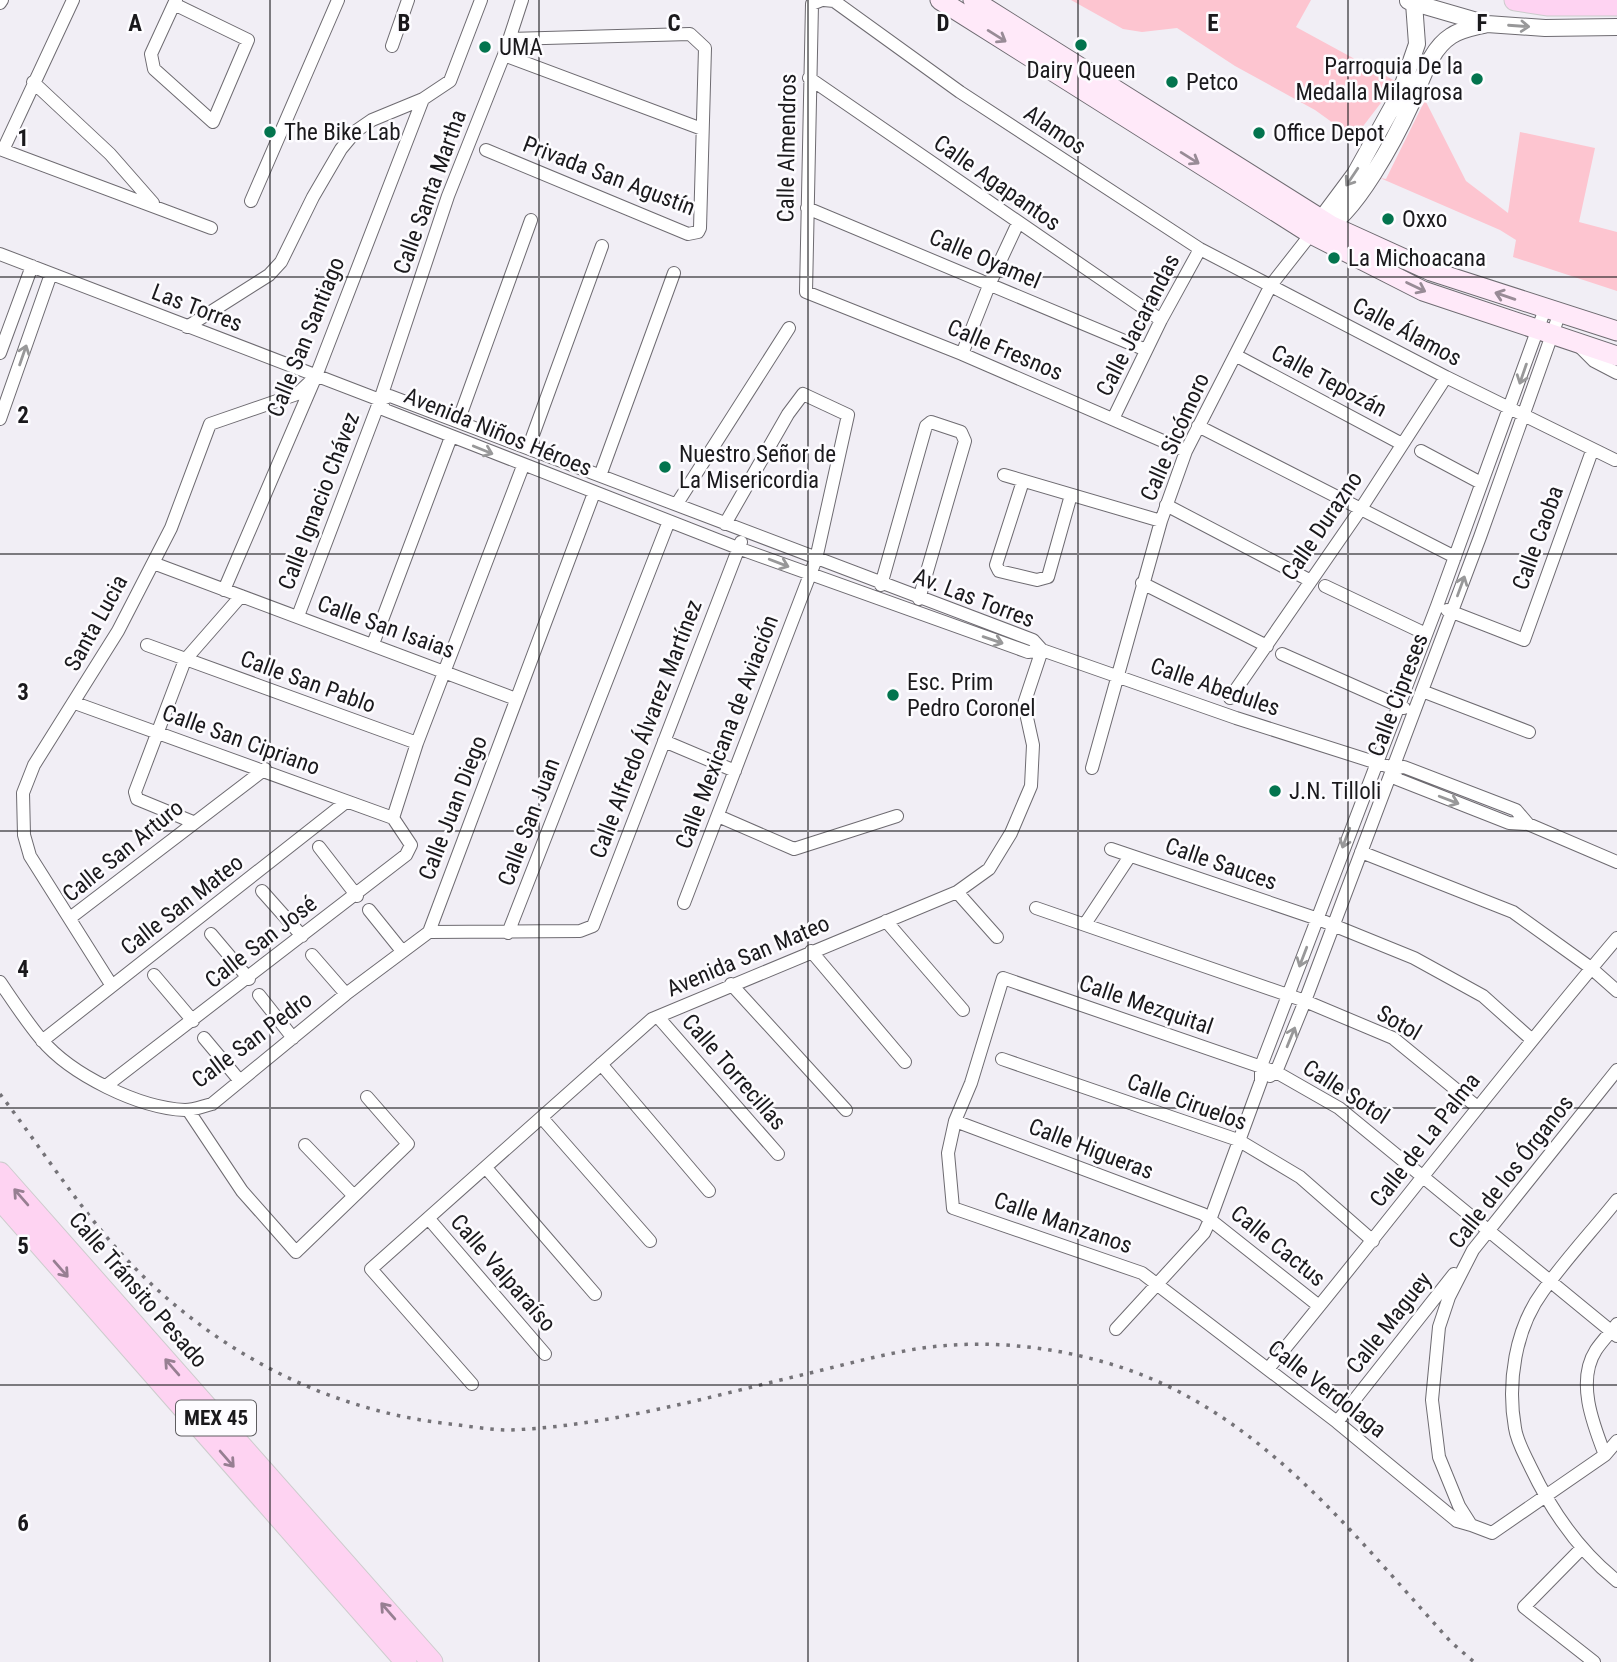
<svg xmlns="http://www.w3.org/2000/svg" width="1617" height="1662" font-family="'Roboto Condensed',sans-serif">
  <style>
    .green { fill: #fdc5d0 }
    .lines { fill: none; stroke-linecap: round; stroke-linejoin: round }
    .minor-casing { stroke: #6e6b71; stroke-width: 14 }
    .tertiary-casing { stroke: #6e6b71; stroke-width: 18 }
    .secondary-casing { stroke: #6e6b71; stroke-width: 21 }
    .primary-casing { stroke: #cdcccd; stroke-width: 23 }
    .minor { stroke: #fff; stroke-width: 12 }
    .tertiary { stroke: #fff; stroke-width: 16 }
    .secondary { stroke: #ffe9f9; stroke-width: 19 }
    .primary { stroke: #fed3f2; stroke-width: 21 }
    .rail { stroke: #757378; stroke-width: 3.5; stroke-dasharray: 3.5 7; stroke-linecap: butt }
    .oneway { stroke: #989899 }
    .oneway2 { stroke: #988b96 }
    .oneway3 { stroke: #977f92 }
    .grid { fill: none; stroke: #1a191c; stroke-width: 2; stroke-opacity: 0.55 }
    .poi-dot { fill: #03744e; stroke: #fdfcff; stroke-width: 2.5 }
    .labels { text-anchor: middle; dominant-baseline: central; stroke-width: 5; stroke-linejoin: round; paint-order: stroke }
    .shield { fill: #fdfcff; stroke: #5e5d60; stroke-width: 2 }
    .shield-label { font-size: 21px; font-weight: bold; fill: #1a191c }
    .poi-label { font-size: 23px; fill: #1a191c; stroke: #fdfcff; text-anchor: start }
    .street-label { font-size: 23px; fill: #1a191c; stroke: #fdfcff }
    .grid-label { font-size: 23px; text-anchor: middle; font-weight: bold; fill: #1a191c; stroke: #fdfcff; stroke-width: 5; stroke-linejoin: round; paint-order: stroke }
  </style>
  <rect width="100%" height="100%" fill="#f1eef5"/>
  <path class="green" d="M 1071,0 L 1311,0 L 1296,27 L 1397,82 L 1354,138 L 1315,110 L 1235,66 L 1177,28 L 1142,32 L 1123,29 Z
    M 1425,100 L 1466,181 L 1508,213 L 1520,132 L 1595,148 L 1579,222 L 1617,232 L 1617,291 L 1513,257 L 1516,240 L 1500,230 L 1380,178 L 1386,179 Z"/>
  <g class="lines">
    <g class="minor-casing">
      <path id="minor" d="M 822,0 L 812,4 L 806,292 L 962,354 L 1186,451
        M 824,0 L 834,1 L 960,92 L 1200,249 L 1446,377 L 1615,460
        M 0,3 L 2,0
        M 174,4 L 248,40 L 213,122 L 154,69 L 151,54 L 174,4 L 176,0
        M 392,46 L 408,0
        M 504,55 L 702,129
        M 809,78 L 1161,320
        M 33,82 L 110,154 L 153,203
        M 0,149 L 211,228
        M 3,150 L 73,0
        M 486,150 L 688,234 L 698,232 L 700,228 L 705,48 L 690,34 L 509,39
        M 251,201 L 338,0
        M 807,208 L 1146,350
        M 0,254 L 380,400
        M 187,327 L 269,275 L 281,262 L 313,197 L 341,149 L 356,131 L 372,120 L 423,99 L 450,81 L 481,0
        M 1578,345 L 1594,361 L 1617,373
        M 0,353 L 32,266
        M 962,354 L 990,283 L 1018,223
        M 1235,355 L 1402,444
        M 380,400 L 385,410 L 738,548 L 1028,652 L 1042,650 L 1236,718 L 1393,768 L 1404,767 L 1516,810 L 1528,824
        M 380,400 L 390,396 L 1033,640 L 1042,650
        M 0,419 L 51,274
        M 459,419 L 531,220
        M 1113,419 L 1161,320 L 1200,249
        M 1198,426 L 1455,557
        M 529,446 L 602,246
        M 1421,451 L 1481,483
        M 601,473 L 674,273
        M 1004,475 L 1161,521
        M 1023,481 L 996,565 L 999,571 L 1037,580 L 1048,577 L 1071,495
        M 678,502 L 789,328
        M 1166,505 L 1311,581
        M 153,563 L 516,699
        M 1142,583 L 1267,646
        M 881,585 L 926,426 L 931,422 L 961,432 L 965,441 L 919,599
        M 1325,586 L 1426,634
        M 224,590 L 316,376 L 423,99
        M 1447,610 L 1524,640 L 1592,451
        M 298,616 L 380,400 L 448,196 L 504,55 L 522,0
        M 373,644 L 451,437
        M 147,645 L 417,743
        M 1282,654 L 1404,708
        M 1422,691 L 1529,732
        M 1230,698 L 1360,510 L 1446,377
        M 75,703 L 393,818
        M 664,741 L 735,771
        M 1092,768 L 1161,521 L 1186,451 L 1271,285 L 1311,234
        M 1393,768 L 1397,779 L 1509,823 L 1528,824 L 1617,862
        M 718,816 L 794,849 L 897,816
        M 393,818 L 417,743 L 523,466
        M 193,822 L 137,799 L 135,792 L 185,660 L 241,596
        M 319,847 L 357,896
        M 1111,849 L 1318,919 L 1414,958 L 1483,996 L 1531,1039
        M 1361,852 L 1513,912 L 1591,968 L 1617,991
        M 262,891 L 302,936
        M 957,892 L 997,937
        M 684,903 L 816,559 L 848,415 L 803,394 L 788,414 L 725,524
        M 1036,908 L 1305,1001 L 1393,1038 L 1476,1106
        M 369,910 L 402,951
        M 70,918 L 265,769
        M 886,921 L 963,1010
        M 1085,924 L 1130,856
        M 429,932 L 580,931 L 593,926 L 741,542
        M 429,932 L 594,493
        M 508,933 L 669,521
        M 211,934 L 249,979
        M 811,951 L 905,1062
        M 312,955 L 346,994
        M 154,975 L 193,1021
        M 0,982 C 13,1001 26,1021 41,1039 C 71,1075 139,1108 185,1110 C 194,1110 203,1106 212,1104 L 346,994 L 429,932
        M 731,984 L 846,1110
        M 112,986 L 30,856 L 24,835 L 23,793 L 34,765 L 118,631 L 153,563 L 171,528 L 210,424 L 297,394 L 316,376
        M 259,995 L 293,1038
        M 658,1017 L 778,1154
        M 204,1038 L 240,1081
        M 42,1041 L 346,802
        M 1002,1059 L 1238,1140 L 1300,1177 L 1373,1241
        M 601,1064 L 709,1191
        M 1617,1070 L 1473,1250 L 1449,1297 L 1439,1327 L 1432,1400 L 1439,1457 L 1459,1506 L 1471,1525 L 1492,1533 L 1605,1455 L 1617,1441
        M 1270,1076 L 1276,1072 L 1305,1001 L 1480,537 L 1559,315
        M 106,1086 L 406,855 L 411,845 L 393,818
        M 188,1110 L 242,1191 L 296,1252 L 408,1144 L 367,1097
        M 542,1118 L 650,1241
        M 955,1121 L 1203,1214 L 1319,1306
        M 305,1145 L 354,1196
        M 487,1169 L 595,1294
        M 1617,1200 C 1593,1230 1565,1260 1543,1291 C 1515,1329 1507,1383 1515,1428 C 1517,1442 1525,1455 1531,1468 C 1552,1512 1578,1550 1617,1581
        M 429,1219 L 545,1354
        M 1116,1329 L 1204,1233 L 1210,1220 L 1261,1081 L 1261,1066 L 1437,606 L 1545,309
        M 1268,1369 C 1386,1226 1497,1079 1617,938
        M 472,1384 L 371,1269 L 652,1019 L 957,892 L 989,869 L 1011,833 L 1031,786 L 1033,745 L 1024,704 L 1042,650
        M 1337,1422 L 1454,1274
        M 1605,1455 C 1593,1424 1576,1381 1596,1350 C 1602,1341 1610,1333 1617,1324
        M 1471,1525 L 1457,1521 L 1337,1422 L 1142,1273 L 953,1208 L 948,1153 L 955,1121 L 971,1083 L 1003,978 L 1276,1072 L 1339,1108 L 1617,1336
        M 1581,1549 L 1524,1607 L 1594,1662"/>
    </g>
    <g class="tertiary-casing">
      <path id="tertiary" d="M 1408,1 L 1487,24 L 1545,28 L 1617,27
        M 1314,229 L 1355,174 L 1400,93 L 1417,44 L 1414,3
        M 1323,229 C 1354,217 1397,135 1411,104 C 1422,81 1429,50 1451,36 C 1461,29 1476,27 1487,24"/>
    </g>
    <g class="secondary-casing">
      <path id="secondary" d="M 940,0 L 1311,234 L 1423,291 L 1617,356
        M 973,0 L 1332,226 L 1431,271 L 1617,331"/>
    </g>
    <g class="primary-casing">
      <path id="primary" d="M 1515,0 L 1547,5 L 1617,5
        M 0,1173 L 432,1662
        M 0,1199 L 406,1662"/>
    </g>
    <use href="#minor" class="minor"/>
    <use href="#tertiary" class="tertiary"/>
    <use href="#secondary" class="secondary"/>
    <use href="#primary" class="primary"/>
    <path class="rail" d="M 0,1094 C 39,1145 75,1202 118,1250 C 204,1346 322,1410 450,1424 C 469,1426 490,1430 509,1430 C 612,1426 711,1396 810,1373 C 843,1365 876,1356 910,1350 C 989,1336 1079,1348 1152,1379 C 1276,1432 1363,1545 1451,1642 L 1474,1662"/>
  </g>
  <defs><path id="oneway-shaft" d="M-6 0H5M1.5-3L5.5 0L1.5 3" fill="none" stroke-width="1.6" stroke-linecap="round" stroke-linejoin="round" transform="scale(1.75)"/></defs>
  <g class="oneway">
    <use href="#oneway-shaft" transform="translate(1519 26) rotate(4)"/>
    <use href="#oneway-shaft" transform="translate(1352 177) rotate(124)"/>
    <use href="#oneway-shaft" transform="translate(23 355) rotate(-71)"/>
    <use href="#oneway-shaft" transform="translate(1523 374) rotate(109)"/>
    <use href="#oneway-shaft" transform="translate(483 450) rotate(22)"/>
    <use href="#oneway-shaft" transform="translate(779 563) rotate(21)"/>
    <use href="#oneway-shaft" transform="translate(1461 586) rotate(-70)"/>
    <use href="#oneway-shaft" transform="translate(993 640) rotate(19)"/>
    <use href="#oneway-shaft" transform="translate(1449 800) rotate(21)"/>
    <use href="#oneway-shaft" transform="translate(1346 838) rotate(111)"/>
    <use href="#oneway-shaft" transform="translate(1303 957) rotate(111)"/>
    <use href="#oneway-shaft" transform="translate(1291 1037) rotate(-68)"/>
  </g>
  <g class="oneway2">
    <use href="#oneway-shaft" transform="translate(997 36) rotate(32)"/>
    <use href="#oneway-shaft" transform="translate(1190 158) rotate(32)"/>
    <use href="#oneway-shaft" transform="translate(1416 287) rotate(26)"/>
    <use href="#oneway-shaft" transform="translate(1505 296) rotate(-161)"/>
  </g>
  <g class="oneway3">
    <use href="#oneway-shaft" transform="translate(21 1197) rotate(-131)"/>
    <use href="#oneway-shaft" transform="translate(61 1269) rotate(49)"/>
    <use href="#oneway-shaft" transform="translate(172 1367) rotate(-131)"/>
    <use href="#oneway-shaft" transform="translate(227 1459) rotate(49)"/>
    <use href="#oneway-shaft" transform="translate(388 1611) rotate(-131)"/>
  </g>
  <path class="grid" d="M 270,0 L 270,1662M 539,0 L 539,1662M 808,0 L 808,1662M 1078,0 L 1078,1662M 1348,0 L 1348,1662M 0,277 L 1617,277M 0,554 L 1617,554M 0,831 L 1617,831M 0,1108 L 1617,1108M 0,1385 L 1617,1385"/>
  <g class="poi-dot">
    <circle cx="1081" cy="45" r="7"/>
    <circle cx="485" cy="47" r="7"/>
    <circle cx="1477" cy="79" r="7"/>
    <circle cx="1172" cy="82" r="7"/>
    <circle cx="270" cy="132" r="7"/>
    <circle cx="1259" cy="133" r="7"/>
    <circle cx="1388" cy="219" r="7"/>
    <circle cx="1334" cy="258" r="7"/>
    <circle cx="665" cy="467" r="7"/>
    <circle cx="893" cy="695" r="7"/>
    <circle cx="1275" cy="791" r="7"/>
  </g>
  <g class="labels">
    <rect class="shield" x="176" y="1400.5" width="80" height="35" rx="5"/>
    <g class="shield-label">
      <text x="216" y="1418">MEX 45</text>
    </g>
    <g class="poi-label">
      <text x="499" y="47">UMA</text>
      <text x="1463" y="66" text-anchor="end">Parroquia De la<tspan x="1463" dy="26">Medalla Milagrosa</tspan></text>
      <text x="1081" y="70" text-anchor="middle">Dairy Queen</text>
      <text x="1186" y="82">Petco</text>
      <text x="284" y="132">The Bike Lab</text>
      <text x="1273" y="133">Office Depot</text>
      <text x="1402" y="219">Oxxo</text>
      <text x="1348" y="258">La Michoacana</text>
      <text x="679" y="454">Nuestro Señor de<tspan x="679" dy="26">La Misericordia</tspan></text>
      <text x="907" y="682">Esc. Prim<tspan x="907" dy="26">Pedro Coronel</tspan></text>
      <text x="1289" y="791">J.N. Tilloli</text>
    </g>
    <g class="street-label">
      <text transform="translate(1055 130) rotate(34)">Alamos</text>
      <text transform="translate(787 148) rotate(-89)">Calle Almendros</text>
      <text transform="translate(609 176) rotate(21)">Privada San Agustín</text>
      <text transform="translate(997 183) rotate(35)">Calle Agapantos</text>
      <text transform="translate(430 192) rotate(-70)">Calle Santa Martha</text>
      <text transform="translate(985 259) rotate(23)">Calle Oyamel</text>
      <text transform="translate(197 308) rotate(21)">Las Torres</text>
      <text transform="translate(1138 325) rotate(-63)">Calle Jacarandas</text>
      <text transform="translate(1407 332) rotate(28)">Calle Álamos</text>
      <text transform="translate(306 337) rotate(-68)">Calle San Santiago</text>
      <text transform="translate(1005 350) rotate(23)">Calle Fresnos</text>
      <text transform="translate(1329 381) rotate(28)">Calle Tepozán</text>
      <text transform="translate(498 432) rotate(22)">Avenida Niños Héroes</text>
      <text transform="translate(1175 437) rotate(-66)">Calle Sicómoro</text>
      <text transform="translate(319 501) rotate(-69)">Calle Ignacio Chávez</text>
      <text transform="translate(1322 526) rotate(-56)">Calle Durazno</text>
      <text transform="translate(1538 538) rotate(-70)">Calle Caoba</text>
      <text transform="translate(974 598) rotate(21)">Av. Las Torres</text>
      <text transform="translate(96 623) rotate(-61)">Santa Lucia</text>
      <text transform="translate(386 627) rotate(20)">Calle San Isaias</text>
      <text transform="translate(308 682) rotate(20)">Calle San Pablo</text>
      <text transform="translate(1215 687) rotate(19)">Calle Abedules</text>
      <text transform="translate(1398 695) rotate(-69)">Calle Cipreses</text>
      <text transform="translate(646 729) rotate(-69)">Calle Alfredo Álvarez Martínez</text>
      <text transform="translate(727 732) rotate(-69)">Calle Mexicana de Aviación</text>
      <text transform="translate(241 740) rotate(20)">Calle San Cipriano</text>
      <text transform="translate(453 808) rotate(-69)">Calle Juan Diego</text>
      <text transform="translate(529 822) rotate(-69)">Calle San Juan</text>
      <text transform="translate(123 851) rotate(-39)">Calle San Arturo</text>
      <text transform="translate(1221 864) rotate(19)">Calle Sauces</text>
      <text transform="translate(182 905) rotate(-38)">Calle San Mateo</text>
      <text transform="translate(261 942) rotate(-38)">Calle San José</text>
      <text transform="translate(748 956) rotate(-23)">Avenida San Mateo</text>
      <text transform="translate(1146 1005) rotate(19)">Calle Mezquital</text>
      <text transform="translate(1399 1023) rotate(30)">Sotol</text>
      <text transform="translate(252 1040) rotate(-37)">Calle San Pedro</text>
      <text transform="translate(734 1072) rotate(49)">Calle Torrecillas</text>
      <text transform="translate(1346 1092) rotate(33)">Calle Sotol</text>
      <text transform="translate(1187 1102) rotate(20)">Calle Ciruelos</text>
      <text transform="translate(1425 1140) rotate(-52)">Calle de La Palma</text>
      <text transform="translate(1091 1149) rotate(21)">Calle Higueras</text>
      <text transform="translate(1511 1172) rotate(-52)">Calle de los Órganos</text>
      <text transform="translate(1063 1223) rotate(19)">Calle Manzanos</text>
      <text transform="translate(1278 1246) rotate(39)">Calle Cactus</text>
      <text transform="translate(503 1273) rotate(49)">Calle Valparaíso</text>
      <text transform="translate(138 1290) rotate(49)">Calle Tránsito Pesado</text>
      <text transform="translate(1389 1323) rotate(-52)">Calle Maguey</text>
      <text transform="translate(1327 1389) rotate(38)">Calle Verdolaga</text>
    </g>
  </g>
  <g class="grid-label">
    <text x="135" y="31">A</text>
    <text x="404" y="31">B</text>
    <text x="674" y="31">C</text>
    <text x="943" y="31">D</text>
    <text x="1213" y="31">E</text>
    <text x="1482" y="31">F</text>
    <text x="23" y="146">1</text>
    <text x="23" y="423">2</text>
    <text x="23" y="700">3</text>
    <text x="23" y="977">4</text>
    <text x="23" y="1254">5</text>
    <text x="23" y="1531">6</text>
  </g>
</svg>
